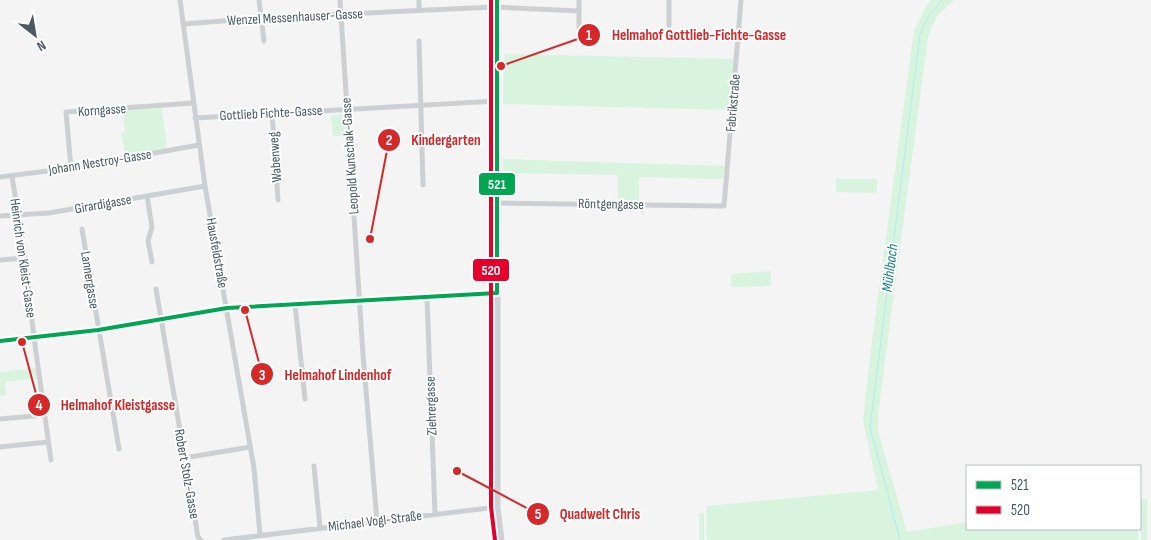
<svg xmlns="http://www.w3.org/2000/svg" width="1151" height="540" font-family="'Sofia Sans Condensed',sans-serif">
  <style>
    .green { fill: #d8f3de }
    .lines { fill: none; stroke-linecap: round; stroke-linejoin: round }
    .stream { stroke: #abeef2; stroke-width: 1 }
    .minor { stroke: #cdd0d2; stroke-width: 5 }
    .secondary { stroke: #cdd1d4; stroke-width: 7 }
    .bus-1-casing { stroke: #fff; stroke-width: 8 }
    .bus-2-casing { stroke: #fff; stroke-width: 8 }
    .bus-1 { stroke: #00a651; stroke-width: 4 }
    .bus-2 { stroke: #e4002b; stroke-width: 4 }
    .labels { text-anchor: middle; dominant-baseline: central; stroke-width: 4; stroke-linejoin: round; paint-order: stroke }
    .street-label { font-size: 14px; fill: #495a61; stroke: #fff }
    .water-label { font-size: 15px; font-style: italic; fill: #098085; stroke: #fff }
    .leader { fill: none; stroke: #d62828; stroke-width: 2 }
    .callout-dot { fill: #d62828; stroke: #fff; stroke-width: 2 }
    .mark-label { font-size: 15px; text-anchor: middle; font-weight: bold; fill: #fff }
    .callout-label { font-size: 15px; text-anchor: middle; font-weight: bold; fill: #d62828; stroke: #fff; stroke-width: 4; stroke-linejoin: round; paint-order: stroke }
    .line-badge { stroke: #fff; stroke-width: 2 }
    .badge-label { font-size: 14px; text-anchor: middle; font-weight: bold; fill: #fff }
  </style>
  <rect width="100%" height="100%" fill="#f4f4f4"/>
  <path class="green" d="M 931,0 L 954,0 L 937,16 L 928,37 L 878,414 L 878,431 L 907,532 L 967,522 L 967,529 L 1138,529 L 1138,540 L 707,540 L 706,506 L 878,490 L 863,420 L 869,364 L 914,30 L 926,6 Z
    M 504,54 L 735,59 L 730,110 L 503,104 Z
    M 162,108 L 167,149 L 126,157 L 121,133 L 125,132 L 123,110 Z
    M 344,114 L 346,136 L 333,136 L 331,115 Z
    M 503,159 L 724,166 L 723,179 L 639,177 L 639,202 L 621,202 L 618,199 L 618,175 L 503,173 Z
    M 836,179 L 877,179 L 877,193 L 836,192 Z
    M 771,271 L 771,286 L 731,287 L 731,274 Z
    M 37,368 L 38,378 L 5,382 L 6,395 L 0,396 L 0,372 Z
    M 1141,499 L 1147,499 L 1147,540 L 1141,540 Z
    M 699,513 L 704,513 L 704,540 L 699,540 Z"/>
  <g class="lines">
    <path class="stream" d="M 900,540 L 870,427 L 920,34 L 927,19 L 942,0"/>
    <path class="minor" d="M 180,0 L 205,186 L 254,468 L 260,535
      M 259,0 L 264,41
      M 340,0 L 363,355 L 377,521
      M 419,0 L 419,10
      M 669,0 L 669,25
      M 183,24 L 261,18 L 493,7 L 579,11
      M 579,27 L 579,0
      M 419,41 L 423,185
      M 272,113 L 278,200
      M 195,118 L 497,101
      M 71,168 L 66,112 L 193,103
      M 12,176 L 25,258 L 34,338 L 51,460
      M 0,177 L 71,168 L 199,145
      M 147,196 L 152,227 L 148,241 L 152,262
      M 498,203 L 724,206 L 741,0
      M 0,216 L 49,213 L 205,186
      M 82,229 L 119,449
      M 0,260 L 25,258
      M 156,289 L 198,537 L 201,540
      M 427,297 L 435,514
      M 295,304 L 305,399
      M 0,341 L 98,330 L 227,308 L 497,293
      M 0,419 L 45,415
      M 0,447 L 48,442
      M 184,458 L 250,447
      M 314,466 L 320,528
      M 224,540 L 497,507"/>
    <path class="secondary" d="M 497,0 L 497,507 L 501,540"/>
    <g class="bus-1-casing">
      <path id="bus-1" d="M 497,0 L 497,293
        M 0,341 L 98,330 L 227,308 L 497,293"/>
    </g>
    <g class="bus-2-casing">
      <path id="bus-2" d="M 491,0 L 491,507 L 495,540"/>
    </g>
    <use href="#bus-1" class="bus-1"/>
    <use href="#bus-2" class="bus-2"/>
  </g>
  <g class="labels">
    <g class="street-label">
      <text transform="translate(295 17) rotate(-3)">Wenzel Messenhauser-Gasse</text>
      <text transform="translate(733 103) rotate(-85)">Fabrikstraße</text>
      <text transform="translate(102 110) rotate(-4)">Korngasse</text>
      <text transform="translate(271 113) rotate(-3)">Gottlieb Fichte-Gasse</text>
      <text transform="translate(350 156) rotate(-94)">Leopold Kunschak-Gasse</text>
      <text transform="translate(275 157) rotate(-94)">Wabenweg</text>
      <text transform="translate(100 162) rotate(-9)">Johann Nestroy-Gasse</text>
      <text transform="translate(103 204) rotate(-10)">Girardigasse</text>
      <text transform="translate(611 204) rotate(1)">Röntgengasse</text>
      <text transform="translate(217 253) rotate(80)">Hausfeldstraße</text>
      <text transform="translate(23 258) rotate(82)">Heinrich von Kleist-Gasse</text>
      <text transform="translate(90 280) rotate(81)">Lannergasse</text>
      <text transform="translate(431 406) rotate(-92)">Ziehrergasse</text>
      <text transform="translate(187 474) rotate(80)">Robert Stolz-Gasse</text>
      <text transform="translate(375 521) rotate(-7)">Michael Vogl-Straße</text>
    </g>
    <g class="water-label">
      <text transform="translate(890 268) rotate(-83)">Mühlbach</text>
    </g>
  </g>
  <path class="leader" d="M501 66L589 35M370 239L389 140M245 310L262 374M22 342L39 405M457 471L538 514"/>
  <g class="callout-dot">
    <circle cx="501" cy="66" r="5"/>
    <circle cx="370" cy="239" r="5"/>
    <circle cx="245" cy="310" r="5"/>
    <circle cx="22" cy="342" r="5"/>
    <circle cx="457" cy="471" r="5"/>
    <circle cx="589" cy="35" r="12"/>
    <circle cx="389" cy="140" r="12"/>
    <circle cx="262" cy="374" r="12"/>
    <circle cx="39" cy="405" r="12"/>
    <circle cx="538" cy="514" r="12"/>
  </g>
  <g class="mark-label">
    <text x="589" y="40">1</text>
    <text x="389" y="145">2</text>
    <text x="262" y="380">3</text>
    <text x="39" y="410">4</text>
    <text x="538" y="519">5</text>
  </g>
  <g class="callout-label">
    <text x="699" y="40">Helmahof Gottlieb-Fichte-Gasse</text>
    <text x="446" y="145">Kindergarten</text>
    <text x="338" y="380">Helmahof Lindenhof</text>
    <text x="118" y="410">Helmahof Kleistgasse</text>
    <text x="600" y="519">Quadwelt Chris</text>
  </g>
  <g class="line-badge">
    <rect x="478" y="172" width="38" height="24" rx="5" fill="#00a651"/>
    <rect x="472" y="258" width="38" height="24" rx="5" fill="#e4002b"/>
  </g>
  <g class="badge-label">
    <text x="497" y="189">521</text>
    <text x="491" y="275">520</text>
  </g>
  <rect x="966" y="465" width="175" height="65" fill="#ffffff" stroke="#b6bdc0"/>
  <rect x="976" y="481" width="25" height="8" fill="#00a651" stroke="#b6bdc0"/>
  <text x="1011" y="490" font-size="15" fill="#495a61">521</text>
  <rect x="976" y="506" width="25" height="8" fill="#e4002b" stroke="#b6bdc0"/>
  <text x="1011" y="515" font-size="15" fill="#495a61">520</text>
  <g transform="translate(35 35) rotate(149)" stroke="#ffffff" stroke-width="4" paint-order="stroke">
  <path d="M0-4L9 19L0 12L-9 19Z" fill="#495a61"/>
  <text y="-8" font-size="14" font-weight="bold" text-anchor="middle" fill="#495a61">N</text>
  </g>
</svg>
